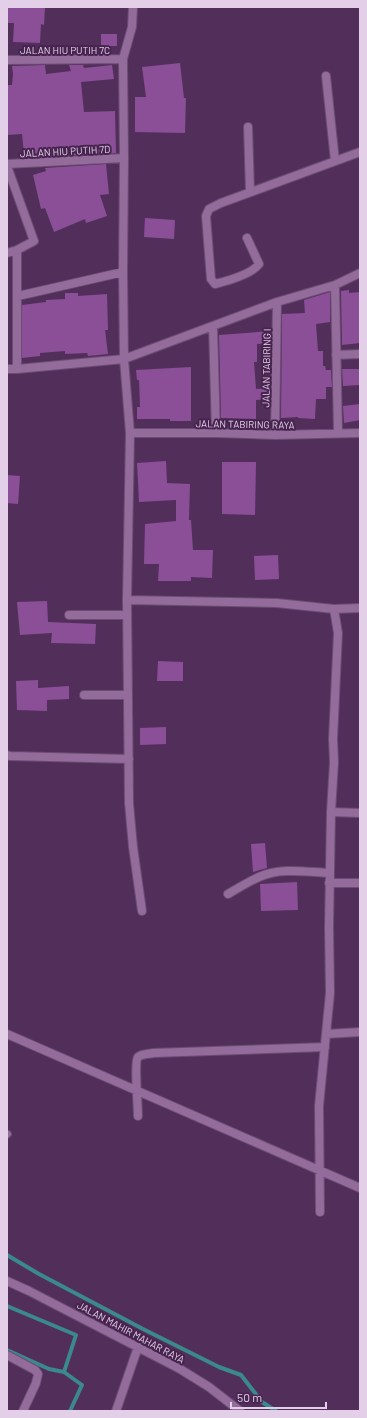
<svg xmlns="http://www.w3.org/2000/svg" width="367" height="1418" font-family="Barlow,sans-serif">
  <style>
    .lines { fill: none; stroke-linecap: round; stroke-linejoin: round }
    .stream { stroke: #3a898d; stroke-width: 4 }
    .building { fill: #8a4f97 }
    .lane-casing { stroke: #6b4d71; stroke-width: 8 }
    .street-casing { stroke: #6b4d71; stroke-width: 10 }
    .lane { stroke: #936c9b; stroke-width: 6 }
    .street { stroke: #936c9b; stroke-width: 8 }
    .labels { text-anchor: middle; dominant-baseline: central; stroke-width: 4; stroke-linejoin: round; paint-order: stroke }
    .street-label { font-size: 10px; fill: #e4cfe8; stroke: #47244f }
  </style>
  <rect width="100%" height="100%" fill="#522f5a"/>
  <g class="lines">
    <path class="stream" d="M 7,1255 L 39,1274 L 143,1329 L 219,1367 L 241,1375 L 262,1402 L 276,1411
      M 7,1306 L 76,1335 L 64,1372 L 82,1385 L 70,1411
      M 7,1350 L 49,1369 L 64,1372"/>
  </g>
  <path class="building" d="M 7,7 L 45,7 L 44,25 L 41,24 L 40,43 L 13,42 L 14,23 L 7,23 Z
    M 101,34 L 117,34 L 117,46 L 101,46 Z
    M 180,63 L 184,98 L 186,98 L 185,133 L 135,132 L 135,97 L 146,97 L 142,67 Z
    M 45,65 L 46,74 L 71,71 L 69,65 L 83,65 L 84,68 L 112,65 L 114,79 L 81,82 L 84,112 L 115,111 L 116,153 L 43,157 L 43,153 L 24,155 L 22,134 L 7,135 L 7,85 L 12,85 L 13,74 L 12,66 Z
    M 106,164 L 109,194 L 100,195 L 107,216 L 86,223 L 85,219 L 54,232 L 45,208 L 41,209 L 33,175 L 46,171 L 45,168 Z
    M 145,218 L 175,220 L 174,239 L 144,237 Z
    M 349,290 L 349,293 L 360,292 L 360,343 L 342,345 L 341,291 Z
    M 330,292 L 330,322 L 316,324 L 318,351 L 323,351 L 323,366 L 325,366 L 326,370 L 331,370 L 332,387 L 326,387 L 326,399 L 316,399 L 315,419 L 298,418 L 298,417 L 281,418 L 282,314 L 305,313 L 304,300 Z
    M 65,293 L 78,293 L 78,296 L 107,294 L 108,330 L 105,330 L 108,354 L 88,356 L 87,353 L 65,354 L 65,351 L 40,353 L 40,356 L 22,358 L 22,305 L 46,302 L 46,300 L 65,299 Z
    M 271,331 L 271,343 L 257,344 L 257,362 L 254,362 L 256,389 L 270,388 L 270,399 L 256,400 L 256,419 L 221,418 L 219,335 Z
    M 191,367 L 191,421 L 170,421 L 170,419 L 137,419 L 137,407 L 140,407 L 139,380 L 137,380 L 136,370 Z
    M 342,369 L 360,369 L 360,385 L 343,386 Z
    M 360,404 L 360,420 L 344,423 L 343,406 Z
    M 166,461 L 167,483 L 190,484 L 189,520 L 191,520 L 193,550 L 213,550 L 212,578 L 191,577 L 191,581 L 158,581 L 159,564 L 144,564 L 145,524 L 176,521 L 176,500 L 139,502 L 137,463 Z
    M 222,462 L 256,462 L 255,515 L 222,514 Z
    M 7,475 L 20,476 L 18,504 L 7,503 Z
    M 278,555 L 279,579 L 255,580 L 254,556 Z
    M 47,601 L 48,622 L 96,624 L 95,644 L 51,643 L 52,633 L 20,635 L 17,602 Z
    M 158,661 L 183,662 L 183,681 L 157,681 Z
    M 38,680 L 38,688 L 69,686 L 69,699 L 47,700 L 47,711 L 17,710 L 16,681 Z
    M 166,727 L 166,744 L 140,745 L 140,728 Z
    M 265,843 L 267,868 L 253,872 L 251,844 Z
    M 297,882 L 298,910 L 261,911 L 260,884 Z"/>
  <g class="lines">
    <g class="lane-casing">
      <path id="lane" d="M 7,1135 L 8,1134"/>
    </g>
    <g class="street-casing">
      <path id="street" d="M 133,7 L 132,27 L 123,59 L 124,158 L 123,272 L 124,359 L 130,433 L 127,600 L 129,803 L 133,847 L 142,911
        M 7,60 L 123,59
        M 326,76 L 335,161
        M 248,127 L 250,192
        M 7,164 L 124,158
        M 7,166 L 34,241 L 17,250 L 7,253
        M 247,238 L 259,264 C 252,274 227,281 215,284 L 211,279 L 206,216 L 209,209 L 221,203 L 360,152
        M 17,250 L 17,369 L 124,359 L 277,302 L 335,285 L 360,273
        M 335,285 L 338,433
        M 18,296 L 123,272
        M 213,326 L 216,433
        M 336,355 L 360,354
        M 7,369 L 17,369
        M 130,433 L 216,433 L 275,435 L 360,433
        M 275,435 L 277,302
        M 127,600 L 277,603 L 334,609 L 338,633 L 333,739 L 334,762 L 331,812 L 329,927 L 330,993 L 319,1106 L 320,1212
        M 334,609 L 360,608
        M 69,615 L 127,615
        M 84,695 L 128,695
        M 7,755 L 10,756 L 129,759
        M 331,812 L 360,813
        M 329,883 L 360,883
        M 228,894 C 238,888 248,882 259,877 C 281,867 306,872 330,873
        M 7,1034 L 360,1188
        M 326,1034 L 360,1032
        M 138,1116 C 138,1107 134,1062 138,1057 C 141,1054 149,1054 153,1053 L 325,1047
        M 7,1281 L 29,1291 L 180,1369 L 209,1387 L 240,1411
        M 7,1355 L 35,1370 L 38,1374 L 36,1383 L 23,1411
        M 116,1411 L 138,1347"/>
    </g>
    <use href="#lane" class="lane"/>
    <use href="#street" class="street"/>
  </g>
  <g class="labels">
    <g class="street-label">
      <text x="65" y="50">JALAN HIU PUTIH 7C</text>
      <text transform="translate(65 151) rotate(-3)">JALAN HIU PUTIH 7D</text>
      <text transform="translate(266 368) rotate(-89)">JALAN TABIRING I</text>
      <text transform="translate(245 424) rotate(1)">JALAN TABIRING RAYA</text>
      <text transform="translate(131 1332) rotate(28)">JALAN MAHIR MAHAR RAYA</text>
    </g>
  </g>
  <rect width="367" height="1418" fill="none" stroke="#e4cfe8" stroke-width="16"/>
  <path d="M231 1402v6h95v-6" fill="none" stroke="#e4cfe8" stroke-width="2"/>
  <text x="237" y="1402" font-size="12" fill="#e4cfe8" stroke="#47244f" stroke-width="3" paint-order="stroke">50 m</text>
</svg>
